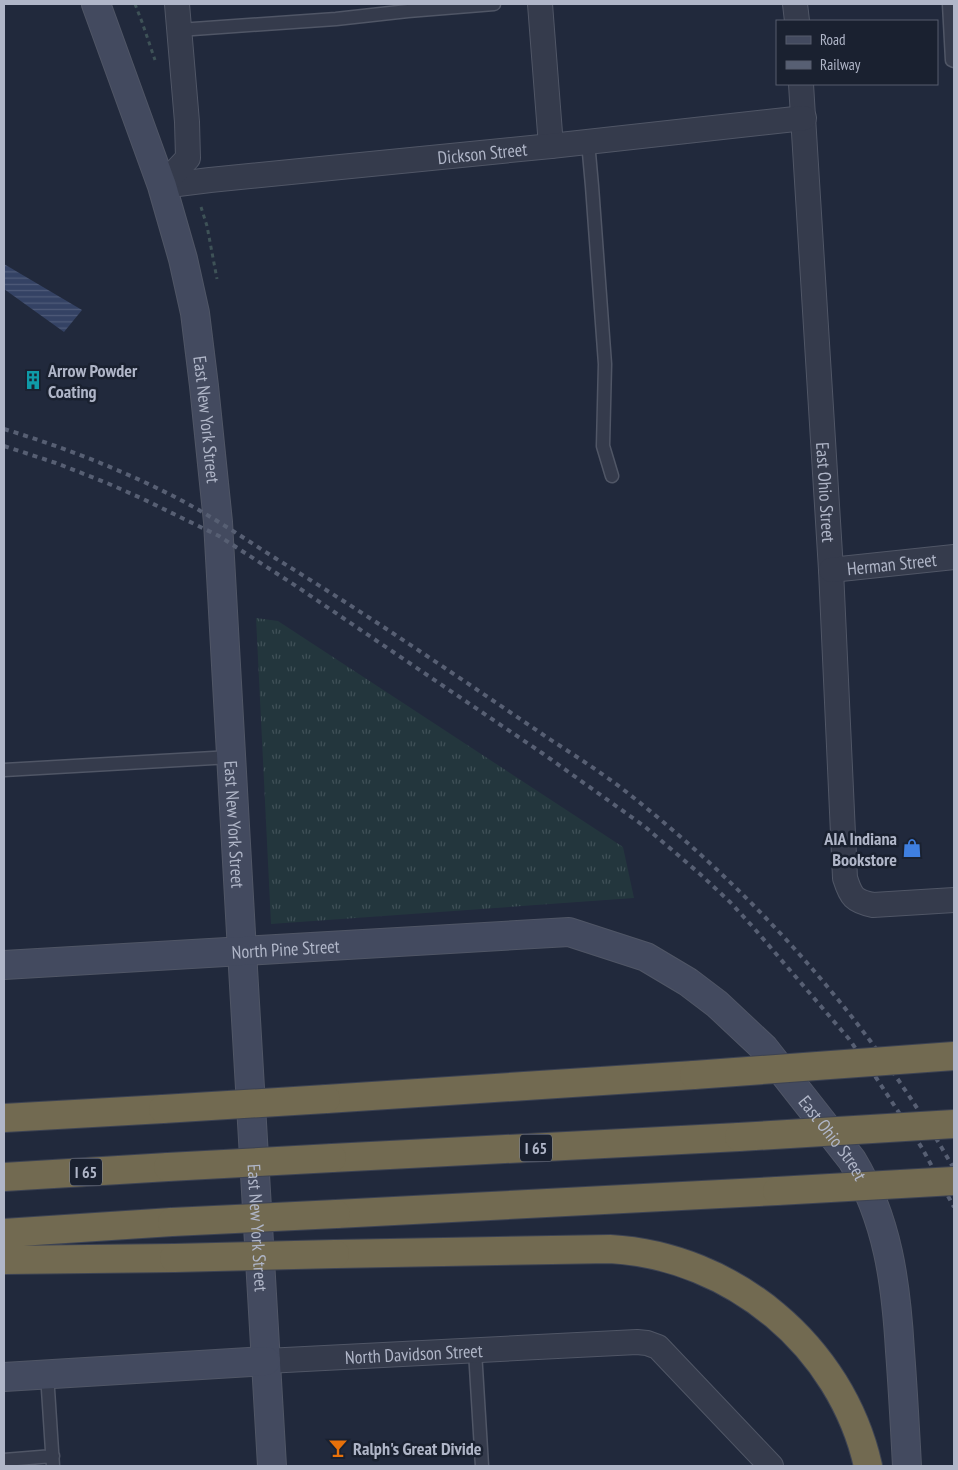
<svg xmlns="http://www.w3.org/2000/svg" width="958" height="1470" font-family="'PT Sans Narrow',sans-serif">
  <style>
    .grass { fill: url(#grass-tufts) }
    .water { fill: url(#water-rules) }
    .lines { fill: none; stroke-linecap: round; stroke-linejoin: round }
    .service-casing { stroke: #505666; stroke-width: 15 }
    .minor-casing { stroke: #505666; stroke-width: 26 }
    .secondary-casing { stroke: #505666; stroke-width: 30 }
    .motorway-casing { stroke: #3d4353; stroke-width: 30 }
    .path { stroke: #3e5257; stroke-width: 3; stroke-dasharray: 4 4; stroke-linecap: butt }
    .service { stroke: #353b4c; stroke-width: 12 }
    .minor { stroke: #353b4c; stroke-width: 24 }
    .secondary { stroke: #434a5f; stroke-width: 28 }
    .motorway { stroke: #726a51; stroke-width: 28 }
    .rail { stroke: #575f73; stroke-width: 4; stroke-dasharray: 5 5; stroke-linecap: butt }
    .motorway-bridge-casing { stroke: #3d4353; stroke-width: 30; stroke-linecap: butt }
    .motorway-bridge { stroke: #726a51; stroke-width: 28 }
    .labels { text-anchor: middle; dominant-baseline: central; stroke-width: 5; stroke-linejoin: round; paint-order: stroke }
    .shield { fill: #1a2130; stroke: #83899a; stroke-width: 1 }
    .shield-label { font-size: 16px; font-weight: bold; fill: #b0b6c8 }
    .street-label { font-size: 18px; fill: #b0b6c8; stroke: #1a2130 }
    .poi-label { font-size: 18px; font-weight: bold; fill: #b0b6c8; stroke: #1a2130; text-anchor: start }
  </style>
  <defs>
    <pattern id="grass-tufts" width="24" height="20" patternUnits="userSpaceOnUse" patternTransform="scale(1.25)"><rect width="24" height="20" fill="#23363d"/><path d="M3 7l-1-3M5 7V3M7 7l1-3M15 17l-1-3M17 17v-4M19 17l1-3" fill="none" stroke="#405158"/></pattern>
    <pattern id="water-rules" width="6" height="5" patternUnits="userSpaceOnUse" patternTransform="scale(1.25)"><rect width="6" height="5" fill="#344264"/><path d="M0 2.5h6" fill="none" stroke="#4f5b79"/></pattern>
  </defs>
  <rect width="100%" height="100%" fill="#21293c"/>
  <path class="grass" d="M 256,618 L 278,621 L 623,847 L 634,898 L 271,924 Z"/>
  <path class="water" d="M 4,264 L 82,310 L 64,332 L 4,289 Z"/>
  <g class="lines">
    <g class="service-casing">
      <path id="service" d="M 949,4 L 952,60 L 954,61
        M 179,30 L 336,19 L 408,11 L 494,4
        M 588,142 L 592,186 L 605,364 L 603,446 L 612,476
        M 4,770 L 231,757
        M 475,1351 L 482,1466
        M 47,1374 L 53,1466
        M 4,1460 L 53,1456"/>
    </g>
    <g class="minor-casing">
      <g id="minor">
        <path d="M 540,4 L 551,146"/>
        <path d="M 795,4 L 797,21"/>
        <path id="s1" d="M 801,84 L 831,570 L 845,878 C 851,897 854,901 873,905 L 954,900"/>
        <path id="s2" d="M 162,186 L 210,180 L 551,146 L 804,118"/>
        <path d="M 162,186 L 188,158 L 187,122 L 177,4"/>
        <path id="s3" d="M 831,570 L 954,557"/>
        <path id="s4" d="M 266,1361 L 637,1342 L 647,1343 L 658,1347 L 771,1466"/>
      </g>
    </g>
    <g class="secondary-casing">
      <g id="secondary">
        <path id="s5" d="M 96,4 L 162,186 L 183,259 L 195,313 L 204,386 L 218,522 L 242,951 L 272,1466"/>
        <path id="s6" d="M 4,965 L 569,932 L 646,957 L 688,982 L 717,1004 L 764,1048 L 852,1160 C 888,1220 896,1283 900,1351 C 903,1390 905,1428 907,1466"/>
        <path d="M 4,1377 L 266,1361"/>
      </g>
    </g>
    <g class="motorway-casing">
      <path id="motorway" d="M 326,1099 L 694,1075
        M 4,1118 L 163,1109
        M 332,1158 L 739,1137
        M 4,1177 L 168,1167
        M 336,1214 L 777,1191
        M 4,1233 L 172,1222
        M 335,1254 L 610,1249 C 733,1256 841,1346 868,1466
        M 4,1260 L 174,1258"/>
    </g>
    <path class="path" d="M 135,4 L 142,22 L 155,60
      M 201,207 L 207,226 L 217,279"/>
    <use href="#service" class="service"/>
    <use href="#minor" class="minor"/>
    <use href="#secondary" class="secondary"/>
    <use href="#motorway" class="motorway"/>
    <path class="rail" d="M 4,429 C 63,447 120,469 175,497 C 210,515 242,537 275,558 C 322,587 369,617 415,648 C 460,678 504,708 548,738 C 577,757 607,776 634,798 C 762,900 873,1026 954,1169
      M 4,446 L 56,463 L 107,483 L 141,498 L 219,536 L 296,586 L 542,753 L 644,826 L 700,874 L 730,902 L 753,927 L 849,1039 L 877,1079 L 922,1148 L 954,1207"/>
    <g class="motorway-bridge-casing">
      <path id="motorway-bridge" d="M 694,1075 L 954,1056
        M 163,1109 L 326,1099
        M 739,1137 L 954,1124
        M 168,1167 L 332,1158
        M 777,1191 L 954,1181
        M 172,1222 L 336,1214
        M 174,1258 L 335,1254"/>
    </g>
    <use href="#motorway-bridge" class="motorway-bridge"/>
  </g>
  <defs>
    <g id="building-bare" transform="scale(1.5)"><path d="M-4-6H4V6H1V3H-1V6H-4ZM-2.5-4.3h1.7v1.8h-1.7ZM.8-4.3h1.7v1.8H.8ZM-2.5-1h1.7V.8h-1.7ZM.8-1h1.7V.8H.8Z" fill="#0f9aa8" stroke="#1a2130" stroke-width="2.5" paint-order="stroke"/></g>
    <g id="shop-bare" transform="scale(1.5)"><path d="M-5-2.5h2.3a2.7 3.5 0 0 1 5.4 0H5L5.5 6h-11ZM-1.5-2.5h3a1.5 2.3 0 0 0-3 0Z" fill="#3f7fe0" stroke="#1a2130" stroke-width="2.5" paint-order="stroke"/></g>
    <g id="bar-bare" transform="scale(1.5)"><path d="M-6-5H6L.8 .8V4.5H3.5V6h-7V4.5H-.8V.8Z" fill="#e8710a" stroke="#1a2130" stroke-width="2.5" paint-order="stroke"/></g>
  </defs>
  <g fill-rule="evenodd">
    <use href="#building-bare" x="33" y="380"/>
    <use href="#shop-bare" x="912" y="848"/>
    <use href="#bar-bare" x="338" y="1448"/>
  </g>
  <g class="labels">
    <g class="shield">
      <rect x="520" y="1134.5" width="32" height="27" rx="4"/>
      <rect x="70" y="1158.5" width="32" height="27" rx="4"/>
    </g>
    <g class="shield-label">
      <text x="536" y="1148">I 65</text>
      <text x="86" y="1172">I 65</text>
    </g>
    <g class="street-label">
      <text stroke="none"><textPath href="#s2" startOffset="322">Dickson Street</textPath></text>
      <text stroke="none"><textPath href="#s5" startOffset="432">East New York Street</textPath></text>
      <text stroke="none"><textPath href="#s1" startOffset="409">East Ohio Street</textPath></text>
      <text stroke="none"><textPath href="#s3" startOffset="61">Herman Street</textPath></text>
      <text stroke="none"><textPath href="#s5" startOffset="838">East New York Street</textPath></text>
      <text stroke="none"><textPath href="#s6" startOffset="282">North Pine Street</textPath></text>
      <text stroke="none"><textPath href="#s6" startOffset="910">East Ohio Street</textPath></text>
      <text stroke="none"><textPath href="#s5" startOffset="1242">East New York Street</textPath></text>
      <text stroke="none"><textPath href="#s4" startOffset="148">North Davidson Street</textPath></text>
    </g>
    <g class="poi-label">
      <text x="48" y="370">Arrow Powder<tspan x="48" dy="21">Coating</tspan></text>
      <text x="897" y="838" text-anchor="end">AIA Indiana<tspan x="897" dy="21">Bookstore</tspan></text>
      <text x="353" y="1448">Ralph's Great Divide</text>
    </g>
  </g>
  <rect width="958" height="1470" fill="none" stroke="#b0b6c8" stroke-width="10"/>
  <rect x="776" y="20" width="162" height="65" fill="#1a2130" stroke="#565d6d"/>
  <rect x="786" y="36" width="25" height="8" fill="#434a5f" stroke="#565d6d"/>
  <text x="820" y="45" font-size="15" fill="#b0b6c8">Road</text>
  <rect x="786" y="61" width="25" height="8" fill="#575f73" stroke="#565d6d"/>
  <text x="820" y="70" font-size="15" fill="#b0b6c8">Railway</text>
</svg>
